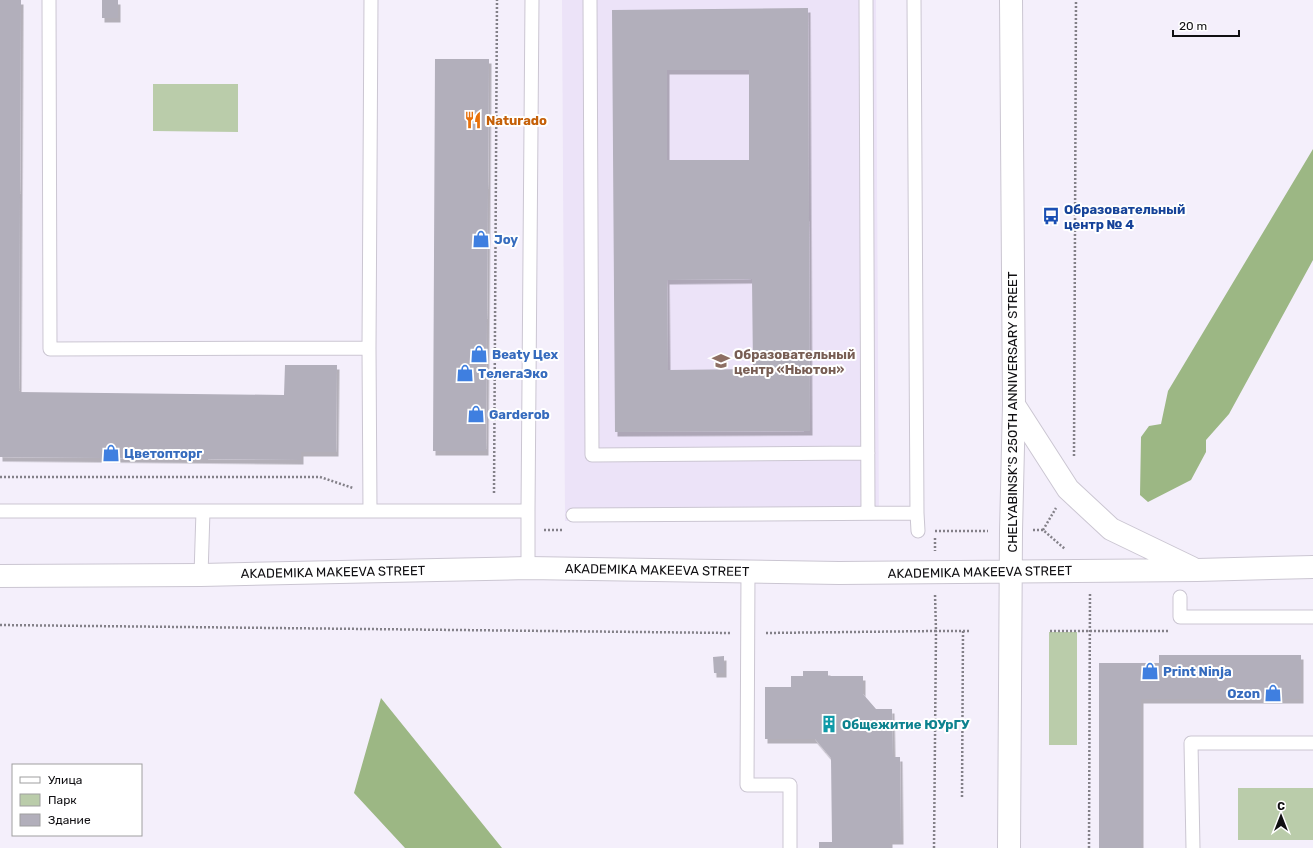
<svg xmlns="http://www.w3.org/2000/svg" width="1313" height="848" font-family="Rubik,sans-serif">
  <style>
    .education { fill: #ece3f8 }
    .green { fill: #baccaa }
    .forest { fill: #9cb784 }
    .building { fill: #b2afbb; fill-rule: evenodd; filter: url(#shadow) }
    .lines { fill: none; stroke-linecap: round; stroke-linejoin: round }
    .lane-casing { stroke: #cbc6d2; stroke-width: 15 }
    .secondary-casing { stroke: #cbc6d2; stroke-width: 24 }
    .path { stroke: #838088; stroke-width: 2.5; stroke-dasharray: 2 2; stroke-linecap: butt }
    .lane { stroke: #fff; stroke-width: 13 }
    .secondary { stroke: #fff; stroke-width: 22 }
    .labels { text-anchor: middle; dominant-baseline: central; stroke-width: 4; stroke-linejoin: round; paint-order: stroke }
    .food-label { font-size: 13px; font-weight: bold; fill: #c56008; stroke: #fff; text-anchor: start }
    .transit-label { font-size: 13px; font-weight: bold; fill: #164399; stroke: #fff; text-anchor: start }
    .shop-label { font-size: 13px; font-weight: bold; fill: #366cbe; stroke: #fff; text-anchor: start }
    .education-label { font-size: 13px; font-weight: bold; fill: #785e54; stroke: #fff; text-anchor: start }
    .street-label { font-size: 13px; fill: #100f12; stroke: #fff }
    .culture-label { font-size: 13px; font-weight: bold; fill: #0d838f; stroke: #fff; text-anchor: start }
  </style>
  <defs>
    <filter id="shadow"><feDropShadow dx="2.5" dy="4.5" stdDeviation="0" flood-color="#0004"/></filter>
  </defs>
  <rect width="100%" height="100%" fill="#f4effb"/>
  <path class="education" d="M 562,0 L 876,0 L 879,520 L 565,521 Z"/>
  <path class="green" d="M 153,84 L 238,84 L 238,132 L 153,131 Z
    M 1049,632 L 1077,632 L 1077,745 L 1049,745 Z
    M 1238,788 L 1313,788 L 1313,840 L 1238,840 Z"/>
  <path class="forest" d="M 1313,149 L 1313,260 L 1229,414 L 1206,440 L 1206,452 L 1191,480 L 1148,502 L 1140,495 L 1141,437 L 1149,426 L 1161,424 L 1168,391 Z
    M 381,698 L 502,848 L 405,848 L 354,793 Z"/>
  <path class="building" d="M 0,0 L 21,0 L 19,392 L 284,395 L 285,365 L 337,365 L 336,452 L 301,452 L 301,460 L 0,457 Z
    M 102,0 L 118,0 L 118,18 L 102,18 Z
    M 808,8 L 810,431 L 615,432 L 612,10 ZM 667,70 L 749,70 L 749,160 L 667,160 ZM 752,279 L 753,369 L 668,370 L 667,280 Z
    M 435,59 L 489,59 L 486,451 L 433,451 Z
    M 1159,655 L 1301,655 L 1301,699 L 1141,699 L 1141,848 L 1099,848 L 1099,663 L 1159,663 Z
    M 724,656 L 724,673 L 714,673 L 713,657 Z
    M 803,671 L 828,671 L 828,676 L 863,676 L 863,694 L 876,709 L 892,709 L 893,757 L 900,757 L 901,840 L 890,840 L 890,848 L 819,848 L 819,842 L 832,842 L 831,758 L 815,739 L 765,739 L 765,687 L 791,687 L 791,676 L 803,676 Z"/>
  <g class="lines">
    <g class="lane-casing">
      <path id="lane" d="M 49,0 L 50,349 L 369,348
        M 590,0 L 592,455 L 868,453
        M 866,0 L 868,513
        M 370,510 L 369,348 L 371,0
        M 0,511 L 528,511
        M 917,513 L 918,531
        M 573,515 L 917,513 L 914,0
        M 528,568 L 528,511 L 532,0
        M 748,571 L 747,785 L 790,785 L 790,848
        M 201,575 L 203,511
        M 1180,597 L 1180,617 L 1313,617
        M 1193,848 L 1191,743 L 1313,743"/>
    </g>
    <g class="secondary-casing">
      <path id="secondary" d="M 1014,405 L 1068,489 L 1111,529 L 1192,568
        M 0,576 L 201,575 L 528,568 L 839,573 L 1197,570 L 1313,567
        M 1009,848 L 1011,531 L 1014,405 L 1011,0"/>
    </g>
    <path class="path" d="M 1074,456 L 1076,0
      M 0,477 L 320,477 L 353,488
      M 494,493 L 497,0
      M 544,530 L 563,530
      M 1033,530 L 1043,530 L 1065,549
      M 1043,530 L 1056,508
      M 935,531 L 988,531
      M 935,538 L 935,551
      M 0,625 L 731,633
      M 1050,631 L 1168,631
      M 766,633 L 936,631 L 935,594
      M 962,797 L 963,631
      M 934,848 L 936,631 L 971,631
      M 1089,848 L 1090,593"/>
    <use href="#lane" class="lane"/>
    <use href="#secondary" class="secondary"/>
  </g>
  <defs>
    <g id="restaurant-bare" transform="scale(1.38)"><path d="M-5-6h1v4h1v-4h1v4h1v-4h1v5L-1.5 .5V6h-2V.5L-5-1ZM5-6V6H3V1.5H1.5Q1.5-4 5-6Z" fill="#e8710a" stroke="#fff" stroke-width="2.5" paint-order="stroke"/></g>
    <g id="bus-bare" transform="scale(1.38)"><path d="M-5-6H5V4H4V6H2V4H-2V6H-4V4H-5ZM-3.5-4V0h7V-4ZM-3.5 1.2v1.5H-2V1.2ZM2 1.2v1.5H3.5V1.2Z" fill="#1a4fb4" stroke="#fff" stroke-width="2.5" paint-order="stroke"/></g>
    <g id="shop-bare" transform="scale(1.38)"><path d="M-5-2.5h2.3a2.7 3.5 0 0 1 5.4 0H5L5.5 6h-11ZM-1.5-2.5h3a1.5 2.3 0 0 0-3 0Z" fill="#3f7fe0" stroke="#fff" stroke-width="2.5" paint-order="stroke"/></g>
    <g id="school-bare" transform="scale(1.38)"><path d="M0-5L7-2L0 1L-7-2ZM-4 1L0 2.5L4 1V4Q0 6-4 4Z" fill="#8d6e63" stroke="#fff" stroke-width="2.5" paint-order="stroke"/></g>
    <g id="building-bare" transform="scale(1.38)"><path d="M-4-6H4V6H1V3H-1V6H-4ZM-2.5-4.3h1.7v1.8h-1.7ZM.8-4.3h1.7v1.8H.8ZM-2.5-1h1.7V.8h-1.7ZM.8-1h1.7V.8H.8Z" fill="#0f9aa8" stroke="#fff" stroke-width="2.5" paint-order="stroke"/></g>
  </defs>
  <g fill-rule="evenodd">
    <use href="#restaurant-bare" x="473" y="120"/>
    <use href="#bus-bare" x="1051" y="216"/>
    <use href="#shop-bare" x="481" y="239"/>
    <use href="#shop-bare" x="479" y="354"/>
    <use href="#school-bare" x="721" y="361"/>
    <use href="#shop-bare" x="465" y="373"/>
    <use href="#shop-bare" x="476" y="414"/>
    <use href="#shop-bare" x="111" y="453"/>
    <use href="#shop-bare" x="1150" y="671"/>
    <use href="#shop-bare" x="1273" y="693"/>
    <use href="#building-bare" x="829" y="724"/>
  </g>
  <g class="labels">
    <g class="food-label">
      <text x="486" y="120">Naturado</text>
    </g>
    <g class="transit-label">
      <text x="1064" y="209">Образовательный<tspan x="1064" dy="15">центр № 4</tspan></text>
    </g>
    <g class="shop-label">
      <text x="494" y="239">Joy</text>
      <text x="492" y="354">Beaty Цех</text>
      <text x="478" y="373">ТелегаЭко</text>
      <text x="489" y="414">Garderob</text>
      <text x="124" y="453">Цветопторг</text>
      <text x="1163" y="671">Print Ninja</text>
      <text x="1260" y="693" text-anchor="end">Ozon</text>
    </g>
    <g class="education-label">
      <text x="734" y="354">Образовательный<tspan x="734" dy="15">центр «Ньютон»</tspan></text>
    </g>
    <g class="street-label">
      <text transform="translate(1012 412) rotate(-90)">CHELYABINSK'S 250TH ANNIVERSARY STREET</text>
      <text transform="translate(657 570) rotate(1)">AKADEMIKA MAKEEVA STREET</text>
      <text transform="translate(333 572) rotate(-1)">AKADEMIKA MAKEEVA STREET</text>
      <text transform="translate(980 572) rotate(-1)">AKADEMIKA MAKEEVA STREET</text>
    </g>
    <g class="culture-label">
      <text x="842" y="724">Общежитие ЮУрГУ</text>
    </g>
  </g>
  <rect x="12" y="764" width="130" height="72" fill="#ffffff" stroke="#9f9fa0"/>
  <rect x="20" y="777" width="20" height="6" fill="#ffffff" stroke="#9f9fa0"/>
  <text x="48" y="784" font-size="12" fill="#100f12">Улица</text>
  <rect x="20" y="794" width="20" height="12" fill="#baccaa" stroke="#9f9fa0"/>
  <text x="48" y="804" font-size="12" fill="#100f12">Парк</text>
  <rect x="20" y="814" width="20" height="12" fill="#b2afbb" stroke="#9f9fa0"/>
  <text x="48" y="824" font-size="12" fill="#100f12">Здание</text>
  <g transform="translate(1281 816)" stroke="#ffffff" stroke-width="3" paint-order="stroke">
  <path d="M0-3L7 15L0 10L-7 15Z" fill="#100f12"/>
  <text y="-6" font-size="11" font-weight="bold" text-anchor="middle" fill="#100f12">С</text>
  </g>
  <path d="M1173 30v6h66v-6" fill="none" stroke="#100f12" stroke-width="2"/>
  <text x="1179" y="30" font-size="12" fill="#100f12" stroke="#ffffff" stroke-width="3" paint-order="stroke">20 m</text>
</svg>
